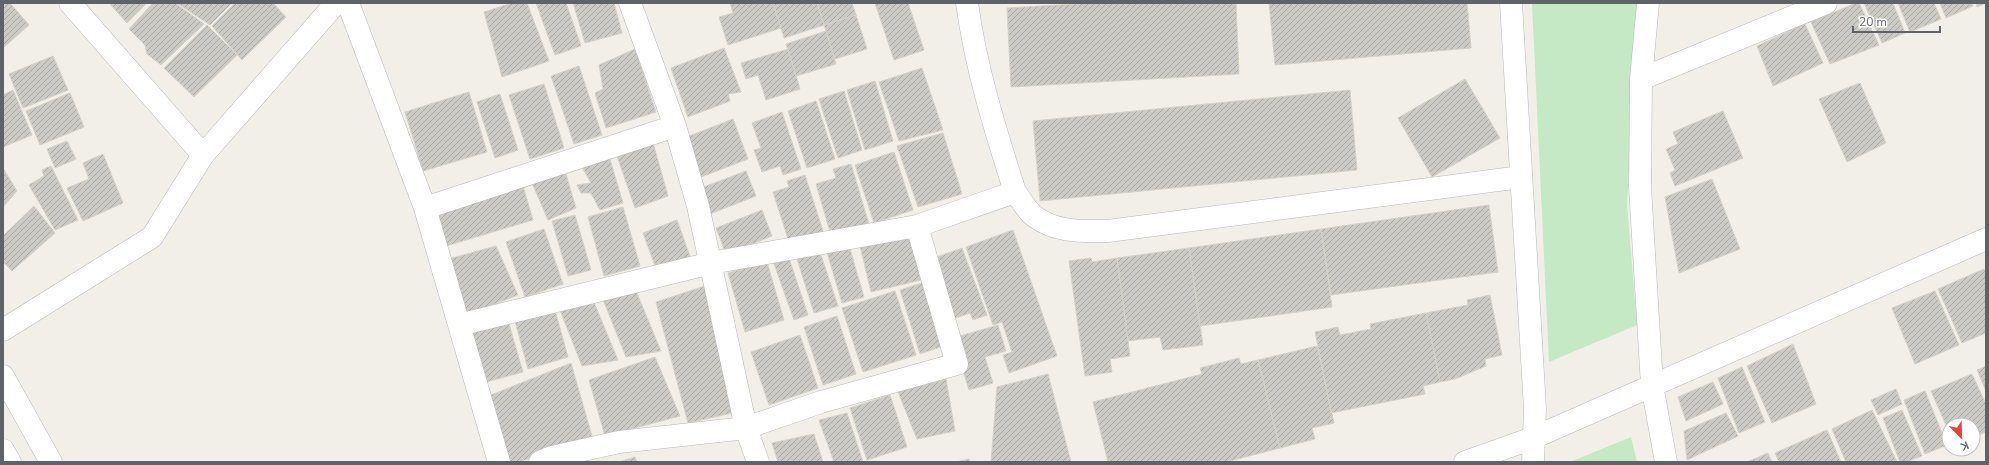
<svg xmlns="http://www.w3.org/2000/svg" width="1989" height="465" font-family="'Nunito Sans',sans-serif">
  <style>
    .park { fill: #c5e8c5 }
    .building { fill: url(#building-hatch); stroke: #d6d1c6 }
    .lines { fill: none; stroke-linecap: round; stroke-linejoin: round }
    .minor-casing { stroke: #b5b8bc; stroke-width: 23 }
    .secondary-casing { stroke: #b6babf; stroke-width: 23 }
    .minor { stroke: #fff; stroke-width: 22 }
    .secondary { stroke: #fff; stroke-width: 22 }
  </style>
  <defs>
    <pattern id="building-hatch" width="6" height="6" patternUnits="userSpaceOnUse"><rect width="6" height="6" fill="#cccac5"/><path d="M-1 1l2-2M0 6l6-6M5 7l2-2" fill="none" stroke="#a9a8a4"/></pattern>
  </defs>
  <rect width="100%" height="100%" fill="#f1efe8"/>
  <path class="park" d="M 1532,3 L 1638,3 L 1627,205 L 1637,325 L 1549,362 Z
    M 1631,437 L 1637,462 L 1570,462 Z"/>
  <path class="building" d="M 3,3 L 10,3 L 29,25 L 3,48 Z
    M 109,3 L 147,3 L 127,23 Z
    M 153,3 L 175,3 L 204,24 L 161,65 L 147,54 L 145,45 L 129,29 Z
    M 177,3 L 232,3 L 210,25 Z
    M 235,3 L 273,3 L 286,17 L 242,60 L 212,26 Z
    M 512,3 L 527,3 L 549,61 L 502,77 L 484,12 Z
    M 536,3 L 566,3 L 581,46 L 555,55 Z
    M 573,3 L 614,3 L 622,33 L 585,43 Z
    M 730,3 L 773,3 L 781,28 L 728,45 L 719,17 L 733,13 Z
    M 773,3 L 817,3 L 824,25 L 784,38 Z
    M 817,3 L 852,3 L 856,15 L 824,25 Z
    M 875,3 L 908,3 L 924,50 L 894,60 Z
    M 1091,3 L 1236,3 L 1239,74 L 1011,87 L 1007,8 Z
    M 1269,3 L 1467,3 L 1471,48 L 1275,65 Z
    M 1856,3 L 1859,3 L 1879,45 L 1830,64 L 1811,22 Z
    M 1864,3 L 1893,3 L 1905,33 L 1882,43 Z
    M 1898,3 L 1934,3 L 1941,19 L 1910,32 Z
    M 1940,3 L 1972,3 L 1973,6 L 1946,18 Z
    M 1976,3 L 1986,3 L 1977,7 Z
    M 856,15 L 867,49 L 835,59 L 824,25 Z
    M 1805,24 L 1823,63 L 1773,86 L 1757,46 Z
    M 207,25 L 237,55 L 194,97 L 164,68 Z
    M 826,31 L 836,64 L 796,76 L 786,44 Z
    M 724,48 L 741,92 L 728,94 L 730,101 L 688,117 L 671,68 Z
    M 635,49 L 656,112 L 606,128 L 595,93 L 603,89 L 599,65 Z
    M 788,49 L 800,89 L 766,100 L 758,75 L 746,79 L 741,63 Z
    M 53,56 L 68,90 L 23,108 L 9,74 Z
    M 579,66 L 602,135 L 574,144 L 551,76 Z
    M 922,68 L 943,130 L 899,141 L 879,82 Z
    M 1465,79 L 1500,138 L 1432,177 L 1398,118 Z
    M 875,81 L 893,141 L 865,150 L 847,90 Z
    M 1860,83 L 1886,143 L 1847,162 L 1819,99 Z
    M 544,84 L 564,148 L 530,159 L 509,95 Z
    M 13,90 L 32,135 L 3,147 L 3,95 Z
    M 1350,90 L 1357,170 L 1040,201 L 1033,121 Z
    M 844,91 L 862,150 L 838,158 L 819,99 Z
    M 469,92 L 487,152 L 423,171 L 405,112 Z
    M 70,93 L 84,127 L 40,145 L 26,111 Z
    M 500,94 L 518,150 L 495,158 L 477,102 Z
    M 816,101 L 835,159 L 807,168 L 788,111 Z
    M 1723,111 L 1743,158 L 1675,186 L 1670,173 L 1675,170 L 1666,149 L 1678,144 L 1673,132 Z
    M 782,112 L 801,169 L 783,175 L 780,166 L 762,172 L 754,150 L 761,148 L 752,123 Z
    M 733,119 L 748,159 L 701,177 L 687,137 Z
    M 943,133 L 962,194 L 918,207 L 897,146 Z
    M 652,139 L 668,196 L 635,208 L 617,156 Z
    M 67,141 L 76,159 L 55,168 L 47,149 Z
    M 894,152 L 913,210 L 874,223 L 855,165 Z
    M 103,154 L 123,203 L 83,221 L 67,188 L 89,179 L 83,163 Z
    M 609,156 L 623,203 L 600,210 L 591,193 L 581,193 L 577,185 L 591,183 L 582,167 Z
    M 851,164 L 869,224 L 831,235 L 816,184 L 836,178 L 833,169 Z
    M 51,166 L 78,220 L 55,230 L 29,185 L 44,176 L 42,170 Z
    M 3,168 L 17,191 L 3,207 Z
    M 565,171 L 576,208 L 548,220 L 532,183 Z
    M 746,171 L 756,196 L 710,214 L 701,188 Z
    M 805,175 L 823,231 L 789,242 L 773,192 L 789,187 L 787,181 Z
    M 1712,179 L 1740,249 L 1679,273 L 1665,197 Z
    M 523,186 L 533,220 L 446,246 L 436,213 Z
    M 1489,205 L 1498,272 L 1331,295 L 1321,229 Z
    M 34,206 L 55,233 L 12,271 L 3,262 L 3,236 Z
    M 623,207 L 640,266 L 604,276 L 588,217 Z
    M 762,210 L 772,236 L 726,254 L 716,228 Z
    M 575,215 L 591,270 L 568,276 L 552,221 Z
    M 677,220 L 691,259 L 657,271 L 643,233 Z
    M 544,229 L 563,284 L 525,297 L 506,242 Z
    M 1321,229 L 1332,307 L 1200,326 L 1189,248 Z
    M 1013,230 L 1057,356 L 1009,373 L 1003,355 L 1012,352 L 1002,322 L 993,325 L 966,247 Z
    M 910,234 L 921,280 L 871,292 L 860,246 Z
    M 848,242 L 864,297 L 842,303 L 826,249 Z
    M 496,246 L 518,295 L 459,318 L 445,260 Z
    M 962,248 L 987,315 L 973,320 L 970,313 L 953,319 L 931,259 Z
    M 1189,248 L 1203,345 L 1163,350 L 1160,337 L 1128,341 L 1117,258 Z
    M 820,252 L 838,306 L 814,313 L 797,259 Z
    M 788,255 L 808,315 L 794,320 L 773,261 Z
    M 1091,258 L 1092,262 L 1117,258 L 1130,356 L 1110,359 L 1112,372 L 1085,376 L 1069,261 Z
    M 767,262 L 784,320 L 745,332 L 728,273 Z
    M 1984,269 L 1986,273 L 1986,333 L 1962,343 L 1938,289 Z
    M 925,282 L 946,345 L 920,354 L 900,290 Z
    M 708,285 L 741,411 L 688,423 L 656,302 Z
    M 636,291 L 661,351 L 626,357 L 602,297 Z
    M 895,291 L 916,355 L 863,372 L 842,308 Z
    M 1935,291 L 1959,345 L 1915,364 L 1892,308 Z
    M 1490,295 L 1502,355 L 1485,359 L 1486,366 L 1455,379 L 1440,382 L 1426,313 L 1468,305 L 1467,300 Z
    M 593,300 L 618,360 L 582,366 L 558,305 Z
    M 553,303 L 568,357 L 528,369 L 513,314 Z
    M 1426,313 L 1440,382 L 1423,386 L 1425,394 L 1331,413 L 1315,332 L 1338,327 L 1340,335 L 1371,329 L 1370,324 Z
    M 837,316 L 856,374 L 823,385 L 804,327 Z
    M 507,317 L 523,372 L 483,383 L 468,328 Z
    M 998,325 L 1006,351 L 985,357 L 993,383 L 969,390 L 953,338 Z
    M 800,335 L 818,388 L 769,405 L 751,352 Z
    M 1793,344 L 1816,404 L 1772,423 L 1747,366 Z
    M 1317,346 L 1334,423 L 1312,428 L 1315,439 L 1280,448 L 1258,360 Z
    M 655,357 L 680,416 L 605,436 L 589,380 Z
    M 1239,358 L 1241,364 L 1258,360 L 1280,448 L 1226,462 L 1108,462 L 1093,402 L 1202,374 L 1200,368 Z
    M 571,363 L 592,436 L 519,462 L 511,462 L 486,397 Z
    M 1986,366 L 1986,391 L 1977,370 Z
    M 1742,367 L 1765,422 L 1739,433 L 1718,378 Z
    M 1048,374 L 1071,462 L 991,462 L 997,387 Z
    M 1972,374 L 1986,404 L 1986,432 L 1973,437 L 1973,425 L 1949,425 L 1949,432 L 1931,391 Z
    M 946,379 L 955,431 L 917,439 L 898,392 Z
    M 1713,382 L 1723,404 L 1686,421 L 1678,397 Z
    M 1896,389 L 1902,404 L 1878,415 L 1871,400 Z
    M 1925,391 L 1947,445 L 1925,454 L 1904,400 Z
    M 890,395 L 907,447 L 867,460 L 850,408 Z
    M 1872,410 L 1897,462 L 1846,462 L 1832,429 Z
    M 1902,410 L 1922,456 L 1906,462 L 1900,462 L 1883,418 Z
    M 847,413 L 863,462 L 834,462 L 819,420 Z
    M 1726,413 L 1738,436 L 1687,460 L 1684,431 Z
    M 1827,430 L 1841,462 L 1779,462 L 1775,453 Z
    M 814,434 L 823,462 L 778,462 L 772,443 Z
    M 1768,453 L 1772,462 L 1747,462 Z
    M 635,457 L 637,462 L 619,462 Z
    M 969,459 L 970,462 L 956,462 Z"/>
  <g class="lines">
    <g class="minor-casing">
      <path id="minor" d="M 70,3 L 203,155
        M 348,3 L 425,208 L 499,462
        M 630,3 L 675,126 L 698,206 L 746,428 L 758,462
        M 1511,3 L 1535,409 L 1533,462
        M 1648,3 L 1641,79 L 1640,187 L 1652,385 L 1666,462
        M 1641,79 L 1826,3
        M 1015,192 C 1021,199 1026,210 1034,216 C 1056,233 1083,231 1108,231 L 1521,177
        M 425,208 L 675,126
        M 459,325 L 711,263 L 917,226
        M 3,330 L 152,237 L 203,155 L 336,3
        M 540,462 L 552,457 L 619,442 L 746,428 L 821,402 L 957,364 L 917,226 L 1015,192 C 995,129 976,69 967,3
        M 1465,462 L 1533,438 L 1986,239"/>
    </g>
    <g class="secondary-casing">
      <path id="secondary" d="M 3,376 L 51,462
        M 3,450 L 10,462"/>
    </g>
    <use href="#minor" class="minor"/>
    <use href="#secondary" class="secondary"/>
  </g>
  <rect width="1989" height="465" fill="none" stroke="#5f6368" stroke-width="8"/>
  <g transform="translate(1961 437) rotate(157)"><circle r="19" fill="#ffffff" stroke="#bfc1c3"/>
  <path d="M0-3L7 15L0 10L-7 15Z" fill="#ea4335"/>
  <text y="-6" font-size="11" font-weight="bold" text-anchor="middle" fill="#5f6368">K</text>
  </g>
  <path d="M1853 26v6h87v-6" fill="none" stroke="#5f6368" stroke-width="2"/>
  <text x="1859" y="26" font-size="12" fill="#5f6368" stroke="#ffffff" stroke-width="3" paint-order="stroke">20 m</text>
</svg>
